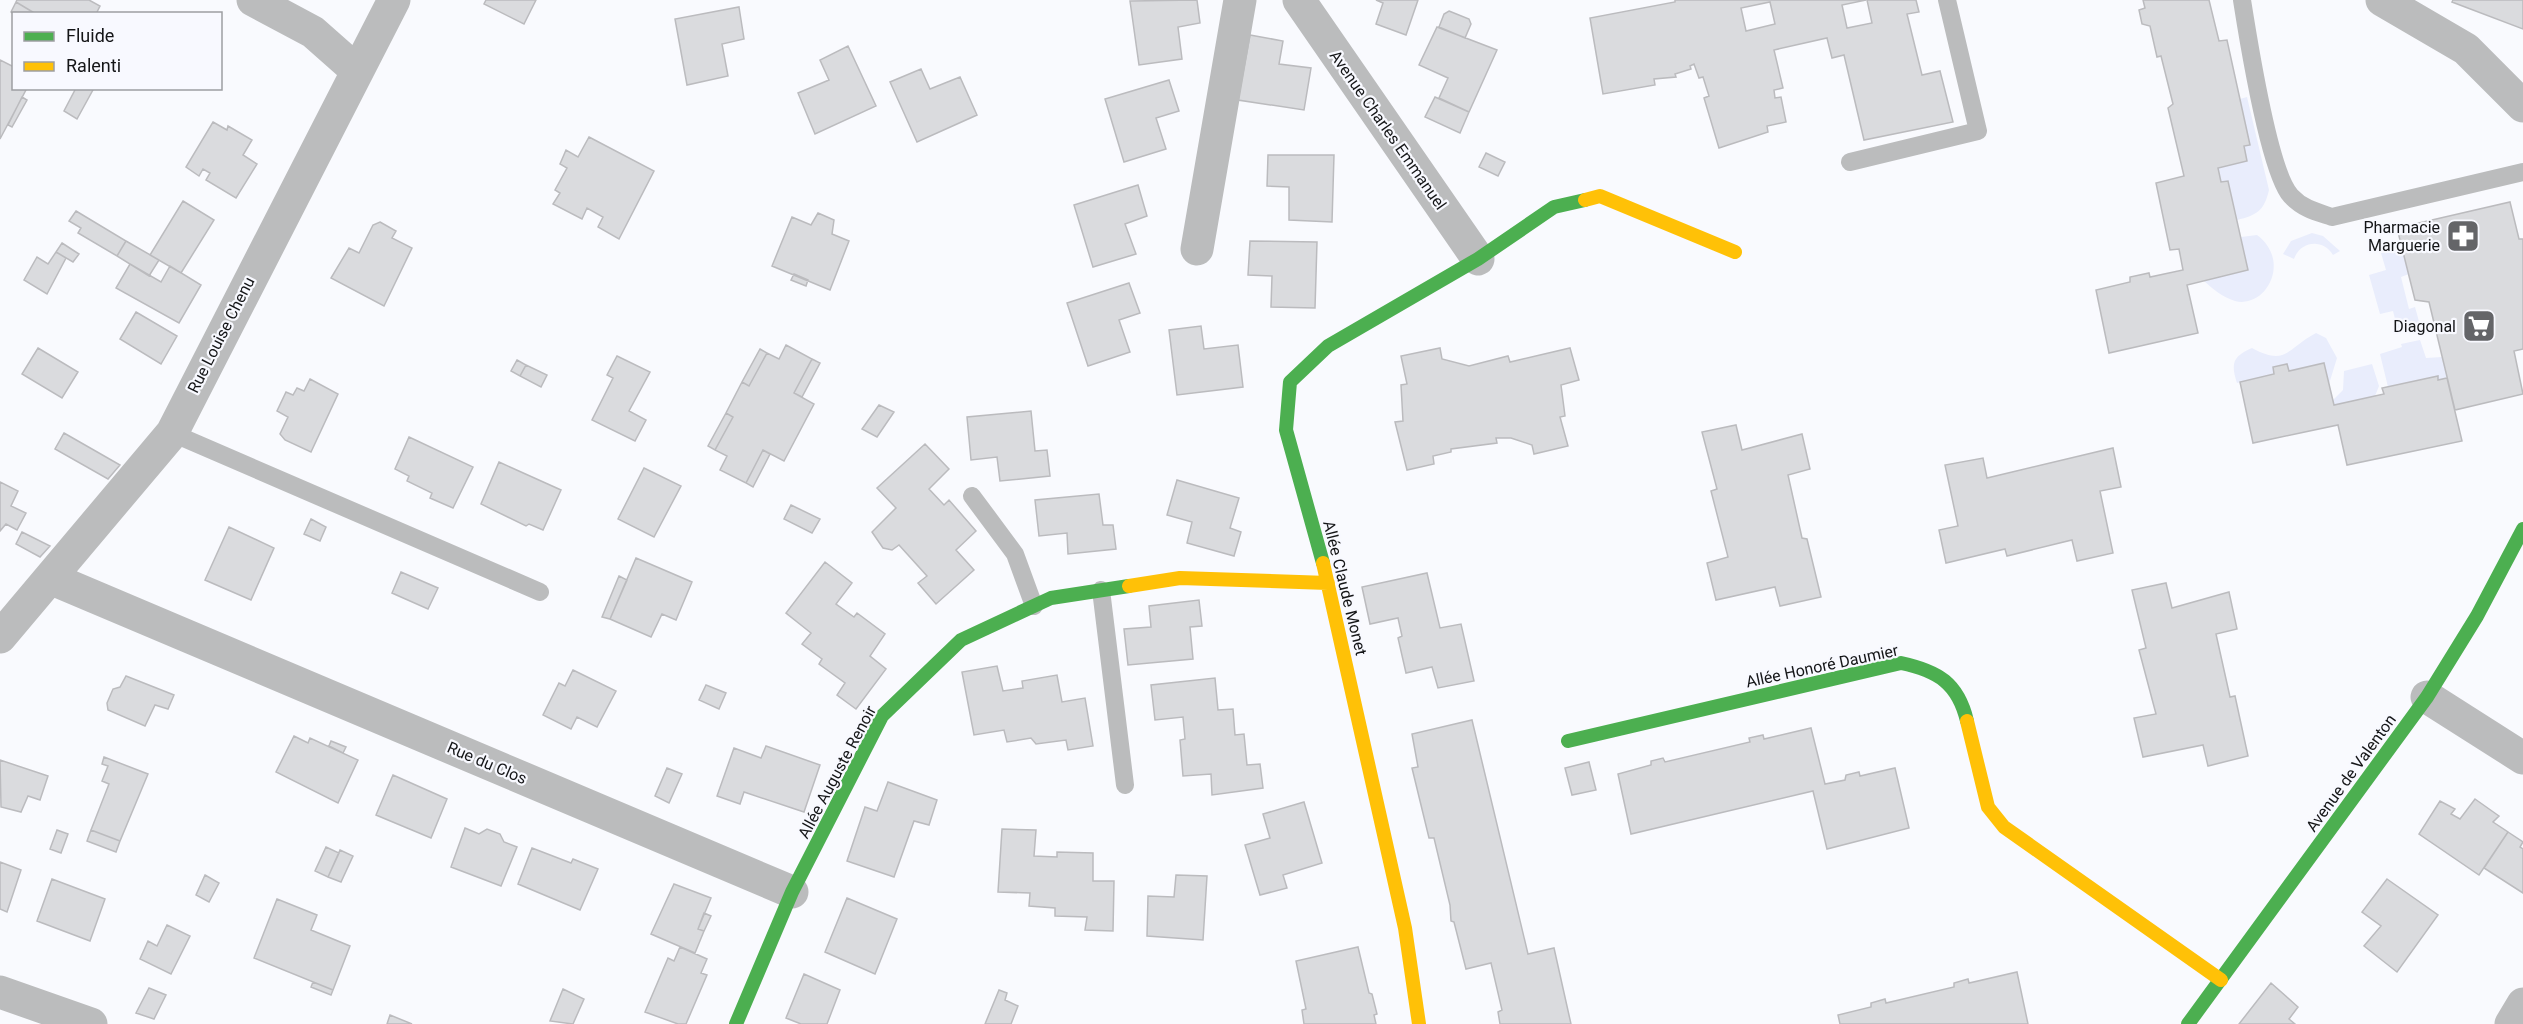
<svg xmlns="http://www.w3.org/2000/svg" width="2523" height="1024" font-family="Roboto,sans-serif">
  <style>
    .green { fill: #e9edfc }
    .building { fill: #dadbde; stroke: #bbbbbe; stroke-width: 1.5; fill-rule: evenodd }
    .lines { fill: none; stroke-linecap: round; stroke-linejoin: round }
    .lane { stroke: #bbbcbd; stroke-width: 18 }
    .street { stroke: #bbbcbd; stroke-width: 33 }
    .fast { stroke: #4caf50; stroke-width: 14 }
    .slow { stroke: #ffc107; stroke-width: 14 }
    .labels { text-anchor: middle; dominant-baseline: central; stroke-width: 4.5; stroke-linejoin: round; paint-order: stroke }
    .street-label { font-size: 16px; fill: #141517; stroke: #f8f9ff }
    .poi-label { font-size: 16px; fill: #141517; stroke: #f8f9ff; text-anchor: end }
  </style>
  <rect width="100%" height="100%" fill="#f9fafe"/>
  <path class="green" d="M 2247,97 L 2269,190 C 2264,211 2257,215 2237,220 L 2228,181 L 2221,182 L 2218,168 L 2247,161 L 2244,146 L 2249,145 L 2240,99 Z
    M 2312,233 L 2323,236 L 2340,251 L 2333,255 C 2323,238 2300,241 2294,259 L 2283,254 L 2291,241 Z
    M 2257,235 C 2292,261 2266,309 2235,301 C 2222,297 2213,289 2204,281 L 2248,270 L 2241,237 Z
    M 2402,248 L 2409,274 L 2401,277 L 2409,309 L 2415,307 L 2420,325 L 2398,331 L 2393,311 L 2380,314 L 2369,275 L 2386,270 L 2381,253 Z
    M 2316,333 L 2326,338 L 2337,358 L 2329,384 L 2324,363 L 2289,371 L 2287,364 L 2273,367 L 2274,374 L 2237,383 C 2230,362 2234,356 2252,348 C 2287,367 2287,348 2316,333 Z
    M 2420,340 L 2426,358 L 2442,357 L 2447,378 L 2438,380 L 2437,376 L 2388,387 L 2380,354 L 2402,347 L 2401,344 Z
    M 2372,364 L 2379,386 L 2375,396 L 2334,405 L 2333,400 L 2343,390 L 2344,371 Z"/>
  <path class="building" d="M 17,0 L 89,0 L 100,6 L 96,14 L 36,14 L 16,2 Z
    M 486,0 L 536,0 L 524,24 L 484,4 Z
    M 1197,0 L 1200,23 L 1178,27 L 1182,59 L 1139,65 L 1130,1 Z
    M 1376,0 L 1418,0 L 1406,35 L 1376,24 L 1383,3 Z
    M 1675,0 L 1866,0 L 1842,5 L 1847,28 L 1872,23 L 1867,0 L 1916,0 L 1919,12 L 1907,14 L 1922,75 L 1940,71 L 1953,122 L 1864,140 L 1844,55 L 1832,58 L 1827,38 L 1774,50 L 1783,88 L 1774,90 L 1775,98 L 1781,97 L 1786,122 L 1767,126 L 1768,132 L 1719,148 L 1704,98 L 1709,96 L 1703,77 L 1699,78 L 1694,64 L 1690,66 L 1691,69 L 1675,74 L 1676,77 L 1654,79 L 1655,85 L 1603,94 L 1590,18 L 1675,2 ZM 1770,2 L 1775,24 L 1746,31 L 1741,8 Z
    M 2143,0 L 2209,0 L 2219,41 L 2227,40 L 2250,145 L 2244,146 L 2247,161 L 2218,168 L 2221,182 L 2228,181 L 2248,270 L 2187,285 L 2198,333 L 2109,353 L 2096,290 L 2130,282 L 2130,277 L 2149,273 L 2150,277 L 2183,270 L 2179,249 L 2170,250 L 2156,183 L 2184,176 L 2168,108 L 2173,104 L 2161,56 L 2157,57 L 2150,26 L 2142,24 L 2139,10 L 2145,8 Z
    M 2453,0 L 2523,0 L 2523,29 L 2452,2 Z
    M 16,2 L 36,14 L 14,14 L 11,12 Z
    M 739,7 L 744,39 L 722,44 L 728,76 L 687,85 L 675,19 Z
    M 1449,11 L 1469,19 L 1471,24 L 1465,38 L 1439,27 L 1444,14 Z
    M 1437,27 L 1497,50 L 1469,112 L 1439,98 L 1448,78 L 1419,65 Z
    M 1250,35 L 1283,41 L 1279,64 L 1311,68 L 1304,110 L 1238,100 Z
    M 848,46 L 876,106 L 815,134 L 798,93 L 829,80 L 820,60 Z
    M 0,60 L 14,67 L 14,88 L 27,88 L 0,139 Z
    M 921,69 L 930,89 L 960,77 L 977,115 L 917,142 L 890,82 Z
    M 1169,80 L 1179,111 L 1156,118 L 1166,149 L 1124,162 L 1105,99 Z
    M 76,88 L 94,88 L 77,119 L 64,111 Z
    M 22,97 L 27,100 L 12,127 L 8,125 Z
    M 1435,97 L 1469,112 L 1460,133 L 1425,117 Z
    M 213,122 L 227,130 L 228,126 L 252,140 L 243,155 L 257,164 L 236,198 L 206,180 L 210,173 L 203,169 L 199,176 L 186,167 Z
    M 589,137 L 654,171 L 619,239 L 598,227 L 603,217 L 587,208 L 582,219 L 553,204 L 560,193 L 555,190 L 567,168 L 560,164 L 566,150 L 578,157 Z
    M 1486,153 L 1505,162 L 1498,176 L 1479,167 Z
    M 1268,155 L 1334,155 L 1332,222 L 1289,220 L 1289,187 L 1267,186 Z
    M 1138,185 L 1147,216 L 1125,224 L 1136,254 L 1093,267 L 1074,205 Z
    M 183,201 L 214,220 L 181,273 L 150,255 Z
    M 2510,202 L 2519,239 L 2523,239 L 2523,349 L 2514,351 L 2523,394 L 2455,410 L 2429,302 L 2415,300 L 2397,228 Z
    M 76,211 L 126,241 L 117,256 L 78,233 L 81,228 L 69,221 Z
    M 818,213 L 834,220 L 832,234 L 849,241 L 830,290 L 772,266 L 792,217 L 811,225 Z
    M 380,222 L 396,231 L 392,238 L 412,248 L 384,306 L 331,278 L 349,248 L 359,253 L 373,225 Z
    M 126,241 L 159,260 L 149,276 L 117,256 Z
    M 1250,241 L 1317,242 L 1315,308 L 1271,307 L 1272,276 L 1248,275 Z
    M 62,243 L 79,254 L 73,262 L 56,252 Z
    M 56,252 L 66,258 L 47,294 L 24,280 L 37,257 L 48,264 Z
    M 130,264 L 161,282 L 170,266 L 201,285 L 179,323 L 116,288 Z
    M 794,274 L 808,280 L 806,286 L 791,280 Z
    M 1129,283 L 1140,313 L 1119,320 L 1130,352 L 1088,366 L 1067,303 Z
    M 136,312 L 177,336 L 161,364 L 120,339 Z
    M 1201,326 L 1204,349 L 1238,345 L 1243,387 L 1177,395 L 1169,330 Z
    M 786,345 L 812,359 L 794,393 L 814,404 L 784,461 L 763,450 L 746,483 L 720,470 L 727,456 L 715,450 L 733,417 L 726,413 L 742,382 L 749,386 L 767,353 L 779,359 Z
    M 38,348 L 78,372 L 62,398 L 22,374 Z
    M 1440,348 L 1442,359 L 1469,366 L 1508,356 L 1510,362 L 1570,348 L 1579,380 L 1561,385 L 1565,416 L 1560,417 L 1568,446 L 1534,454 L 1532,445 L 1511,438 L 1496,438 L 1497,443 L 1451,449 L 1451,452 L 1433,456 L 1434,464 L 1407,470 L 1395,422 L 1403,421 L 1401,385 L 1407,384 L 1401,356 Z
    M 760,349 L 767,353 L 749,386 L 742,382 Z
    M 617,356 L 650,372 L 629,411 L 646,420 L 635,441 L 592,420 L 613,378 L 607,375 Z
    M 812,359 L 820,363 L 802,397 L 794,393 Z
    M 517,360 L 526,365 L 520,376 L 511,371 Z
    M 2324,363 L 2334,405 L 2384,394 L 2382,388 L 2438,376 L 2438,380 L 2447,378 L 2462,441 L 2347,465 L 2338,425 L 2253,443 L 2240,382 L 2274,374 L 2273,367 L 2287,364 L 2289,371 Z
    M 526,365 L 547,375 L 541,387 L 520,376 Z
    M 310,379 L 338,394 L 311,452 L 285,440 L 280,434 L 288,417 L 277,411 L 286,392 L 293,395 L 297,388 L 304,391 Z
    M 879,405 L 894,412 L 877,437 L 862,429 Z
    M 1031,411 L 1035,451 L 1047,450 L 1050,476 L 1000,481 L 997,457 L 971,460 L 967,417 Z
    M 726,413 L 733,417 L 715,450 L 708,446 Z
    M 1736,425 L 1742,450 L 1802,434 L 1810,469 L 1788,475 L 1802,538 L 1807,539 L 1821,597 L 1780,606 L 1775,587 L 1716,600 L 1707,563 L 1728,557 L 1711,491 L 1717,489 L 1702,432 Z
    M 64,433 L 120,465 L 108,479 L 55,449 Z
    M 409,437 L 473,467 L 453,508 L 430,498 L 432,493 L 407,481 L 409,476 L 395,469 Z
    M 925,444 L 949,469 L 929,489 L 944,505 L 949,500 L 976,531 L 956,550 L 974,570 L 936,604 L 918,583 L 927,576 L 899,545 L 892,550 L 883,548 L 872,532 L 896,508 L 877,488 Z
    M 2113,448 L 2121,487 L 2100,491 L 2113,553 L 2077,561 L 2072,540 L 2007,556 L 2005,549 L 1946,563 L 1939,530 L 1958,526 L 1945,465 L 1983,458 L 1987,478 Z
    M 763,450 L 770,454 L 753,487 L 746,483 Z
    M 499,462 L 561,490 L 543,530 L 529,524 L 526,526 L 481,504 Z
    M 644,468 L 681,486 L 654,537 L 618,519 Z
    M 1177,480 L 1239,498 L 1230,528 L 1241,532 L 1234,556 L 1187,543 L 1192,522 L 1167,515 Z
    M 0,482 L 18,491 L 11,506 L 26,513 L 17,530 L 6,524 L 0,531 Z
    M 1099,494 L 1103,525 L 1113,525 L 1116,549 L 1068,554 L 1067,533 L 1039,536 L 1035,500 Z
    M 791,505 L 820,519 L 812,533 L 784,519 Z
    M 311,519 L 326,527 L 320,541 L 304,534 Z
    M 229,527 L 274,548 L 251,600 L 205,580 Z
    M 22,532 L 50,546 L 40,557 L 16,544 Z
    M 636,558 L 692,582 L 676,620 L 662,614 L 651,637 L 610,619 Z
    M 825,562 L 852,583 L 836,604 L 854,617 L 857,613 L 885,634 L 870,656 L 886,669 L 856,709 L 837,695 L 845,683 L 819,664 L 822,659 L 802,644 L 811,633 L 786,613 Z
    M 401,572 L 438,588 L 428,609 L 392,593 Z
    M 1427,573 L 1440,628 L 1461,624 L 1474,681 L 1438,688 L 1432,667 L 1406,673 L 1398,638 L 1402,636 L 1398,618 L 1370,624 L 1362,587 Z
    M 619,576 L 627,580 L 610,619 L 602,617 Z
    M 2166,583 L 2172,608 L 2229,592 L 2237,629 L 2216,634 L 2230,697 L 2235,696 L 2248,756 L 2208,766 L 2203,745 L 2143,757 L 2134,718 L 2156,714 L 2139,650 L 2146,648 L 2132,590 Z
    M 1199,600 L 1202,626 L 1190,627 L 1193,659 L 1128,665 L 1124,629 L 1151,627 L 1149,606 Z
    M 997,666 L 1003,691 L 1023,688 L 1022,681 L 1057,675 L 1062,702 L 1085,698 L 1093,746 L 1068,750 L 1066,740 L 1036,744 L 1031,738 L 1007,742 L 1004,730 L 974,735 L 962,672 Z
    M 573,670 L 616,691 L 597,727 L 577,717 L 571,729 L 543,715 L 559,683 L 565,686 Z
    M 126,676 L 174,695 L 168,709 L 155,705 L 145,726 L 108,710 L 107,703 L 113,689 L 120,687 Z
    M 1215,678 L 1218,710 L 1233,709 L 1235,735 L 1244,734 L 1247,765 L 1260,764 L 1263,788 L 1212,795 L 1211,774 L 1183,776 L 1180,740 L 1185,739 L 1183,717 L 1155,720 L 1151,685 Z
    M 706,685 L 726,693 L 719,709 L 699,700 Z
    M 1472,720 L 1528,954 L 1554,948 L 1571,1024 L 1500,1024 L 1498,1012 L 1502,1010 L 1491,963 L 1466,969 L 1454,922 L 1451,921 L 1450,905 L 1434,838 L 1429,838 L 1412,768 L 1418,767 L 1412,734 Z
    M 1811,728 L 1825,784 L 1845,780 L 1846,775 L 1859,772 L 1860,776 L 1895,768 L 1909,828 L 1827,849 L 1813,791 L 1631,834 L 1618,774 L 1651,765 L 1651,761 L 1663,758 L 1665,762 L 1750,742 L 1749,738 L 1763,735 L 1764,739 Z
    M 294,736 L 308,743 L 310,738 L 358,760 L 338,803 L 276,772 Z
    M 331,741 L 346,747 L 343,753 L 329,746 Z
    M 766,746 L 820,765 L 804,812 L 744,792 L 740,804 L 717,796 L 734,748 L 761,758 Z
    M 104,757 L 148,774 L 120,841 L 91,830 L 109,784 L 102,781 L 108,766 L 102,764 Z
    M 0,760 L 48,776 L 40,800 L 28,796 L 21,812 L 1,807 Z
    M 1589,762 L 1596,790 L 1572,795 L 1565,768 Z
    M 667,768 L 682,774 L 669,803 L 655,796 Z
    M 393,775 L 447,799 L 431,838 L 376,815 Z
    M 888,782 L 937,800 L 929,825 L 914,821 L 894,877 L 847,861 L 865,807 L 877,811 Z
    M 2475,799 L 2499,816 L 2493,822 L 2508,832 L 2479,875 L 2419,834 L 2440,801 L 2455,809 L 2451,814 L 2460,819 Z
    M 1304,802 L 1322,863 L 1283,875 L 1287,888 L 1260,895 L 1245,845 L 1270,838 L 1263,814 Z
    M 465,828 L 479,834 L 487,829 L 500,834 L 504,842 L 517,847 L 501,886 L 451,867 Z
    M 1002,829 L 1036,830 L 1034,856 L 1057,857 L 1057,852 L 1093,853 L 1093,881 L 1114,881 L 1113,931 L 1085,930 L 1087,917 L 1055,916 L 1055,908 L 1029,906 L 1030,893 L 998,892 Z
    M 57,830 L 68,834 L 61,853 L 50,849 Z
    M 91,830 L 120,841 L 116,852 L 87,841 Z
    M 2508,832 L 2523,842 L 2520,847 L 2523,849 L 2523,893 L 2484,868 Z
    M 326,847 L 339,853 L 328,877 L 315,871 Z
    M 532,848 L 571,863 L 573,859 L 598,869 L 580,910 L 518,884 Z
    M 340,850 L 353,856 L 341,882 L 328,877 Z
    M 0,862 L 21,870 L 7,912 L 0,909 Z
    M 205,875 L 219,883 L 209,902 L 196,895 Z
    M 1176,875 L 1207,876 L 1203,940 L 1147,936 L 1148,896 L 1174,897 Z
    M 52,879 L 105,899 L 90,941 L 37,921 Z
    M 2387,879 L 2438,915 L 2397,972 L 2364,946 L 2381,926 L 2362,912 Z
    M 674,884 L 711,898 L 698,929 L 704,931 L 695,953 L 651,934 Z
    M 847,898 L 897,919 L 875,974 L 825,952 Z
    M 277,899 L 317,915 L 311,930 L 350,946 L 333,990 L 254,958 Z
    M 704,913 L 711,916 L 704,931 L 698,929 Z
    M 167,925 L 190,936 L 171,974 L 140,959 L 148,941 L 157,946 Z
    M 680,947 L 707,959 L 701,973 L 707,975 L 686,1024 L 678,1024 L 645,1012 L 668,958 L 674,961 Z
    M 1358,947 L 1369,993 L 1372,994 L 1377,1014 L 1374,1015 L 1376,1024 L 1304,1024 L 1302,1010 L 1306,1009 L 1296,961 Z
    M 2017,972 L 2028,1024 L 1840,1024 L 1838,1015 L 1871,1007 L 1871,1003 L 1885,999 L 1886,1003 L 1954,987 L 1954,983 L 1968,979 L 1969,983 Z
    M 804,974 L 840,990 L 827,1024 L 801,1024 L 786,1018 Z
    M 313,982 L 333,990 L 331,995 L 311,987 Z
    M 2271,983 L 2298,1007 L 2289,1019 L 2295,1024 L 2239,1024 Z
    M 149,988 L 166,995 L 154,1019 L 136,1013 Z
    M 563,989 L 584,999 L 573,1024 L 550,1021 Z
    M 999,990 L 1007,993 L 1005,1000 L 1018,1006 L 1011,1024 L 985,1024 Z
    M 390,1015 L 412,1024 L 387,1024 Z"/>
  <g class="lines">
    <path class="lane" d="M 2242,0 C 2248,38 2269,172 2291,196 C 2303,209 2317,212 2332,217 L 2523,172
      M 1850,162 L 1978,131 L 1947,0
      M 172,433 L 540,592
      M 972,496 L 1015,554 L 1034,606
      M 1101,590 L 1125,785"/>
    <path class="street" d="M 253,0 L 313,32 L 356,70
      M 1299,0 L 1478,259
      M 2382,0 L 2466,49 L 2523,106
      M 1197,249 L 1240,0
      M 50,578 L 792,892
      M 0,637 L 172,433 L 394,0
      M 2427,697 L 2523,758
      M 0,992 L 91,1024
      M 2511,1024 L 2523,1004"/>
    <path class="fast" d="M 1323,563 L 1286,430 L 1290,382 L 1328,346 L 1478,259 L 1554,207 L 1585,200
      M 1568,741 L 1901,663 C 1938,671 1958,683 1967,721
      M 736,1024 L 792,892 L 882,716 L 961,640 L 1051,598 L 1129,586
      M 2188,1024 L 2427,697 L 2477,616 L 2523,529"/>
    <path class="slow" d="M 1585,200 L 1600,196 L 1735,252
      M 1323,563 L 1405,928 L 1419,1024
      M 1129,586 L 1180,578 L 1328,583
      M 1967,721 L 1988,807 L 2004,827 L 2221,980"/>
  </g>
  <defs>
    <g id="pharmacy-square" transform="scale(1.725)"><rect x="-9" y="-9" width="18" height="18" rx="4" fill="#646568" stroke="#f8f9ff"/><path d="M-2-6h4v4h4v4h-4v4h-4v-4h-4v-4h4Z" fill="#fff"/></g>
    <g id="supermarket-square" transform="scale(1.725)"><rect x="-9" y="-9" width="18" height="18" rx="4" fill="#646568" stroke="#f8f9ff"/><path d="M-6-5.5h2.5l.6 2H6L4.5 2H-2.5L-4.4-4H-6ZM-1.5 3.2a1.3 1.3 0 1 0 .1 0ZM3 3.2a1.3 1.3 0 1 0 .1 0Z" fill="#fff"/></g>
  </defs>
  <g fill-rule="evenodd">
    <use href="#pharmacy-square" x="2463" y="236"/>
    <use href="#supermarket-square" x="2479" y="326"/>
  </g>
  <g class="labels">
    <g class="street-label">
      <text transform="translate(1388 130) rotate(55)">Avenue Charles Emmanuel</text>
      <text transform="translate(221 335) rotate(-63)">Rue Louise Chenu</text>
      <text transform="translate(1345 588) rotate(76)">Allée Claude Monet</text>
      <text transform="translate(1822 666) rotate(-12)">Allée Honoré Daumier</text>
      <text transform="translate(487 763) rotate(23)">Rue du Clos</text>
      <text transform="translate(837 772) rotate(-62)">Allée Auguste Renoir</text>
      <text transform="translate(2351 773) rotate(-54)">Avenue de Valenton</text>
    </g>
    <g class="poi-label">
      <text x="2440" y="227">Pharmacie<tspan x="2440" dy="18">Marguerie</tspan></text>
      <text x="2456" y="326">Diagonal</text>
    </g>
  </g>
  <rect x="12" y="12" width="210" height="78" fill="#f8f9ff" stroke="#9d9ea2" stroke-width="1.5"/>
  <rect x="24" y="32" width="30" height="9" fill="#4caf50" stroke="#9d9ea2" stroke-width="1.5"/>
  <text x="66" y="42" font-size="18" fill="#141517">Fluide</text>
  <rect x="24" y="62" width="30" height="9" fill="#ffc107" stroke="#9d9ea2" stroke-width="1.5"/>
  <text x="66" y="72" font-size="18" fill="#141517">Ralenti</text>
</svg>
